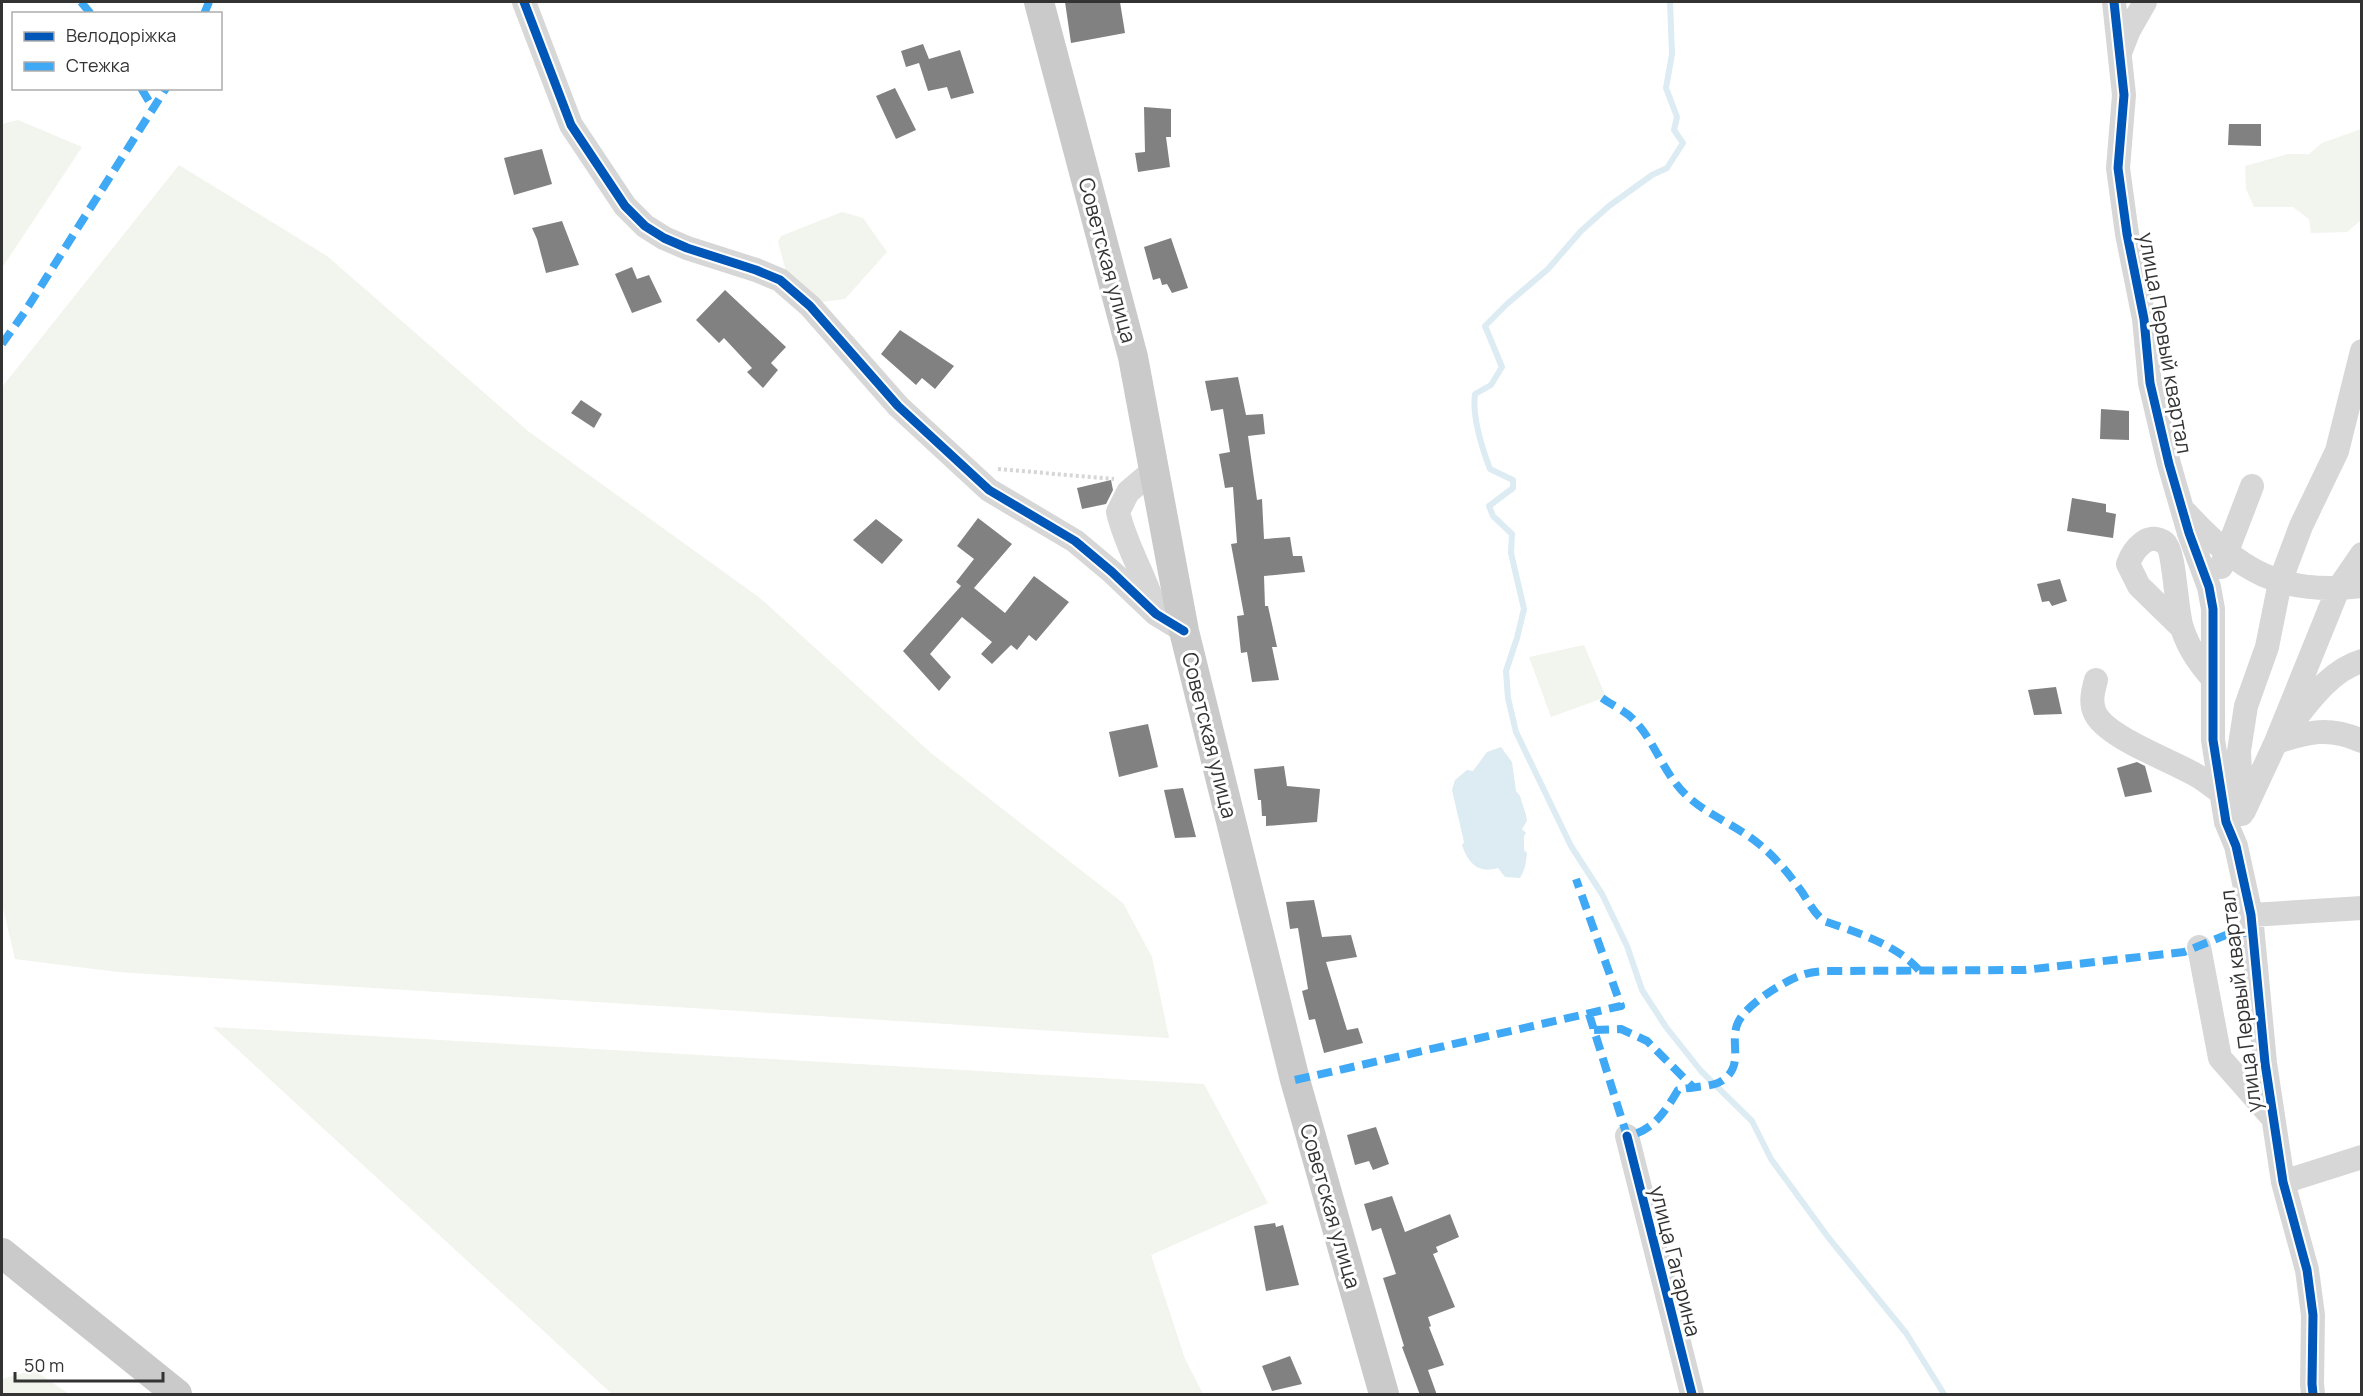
<svg xmlns="http://www.w3.org/2000/svg" width="2363" height="1396" font-family="Manrope,sans-serif">
  <style>
    .green { fill: #f1f5ed }
    .water { fill: #ddebf3 }
    .lines { fill: none; stroke-linecap: round; stroke-linejoin: round }
    .stream { stroke: #ddebf3; stroke-width: 6 }
    .building { fill: #818181 }
    .path { stroke: #d6d6d6; stroke-width: 4; stroke-dasharray: 3 3; stroke-linecap: butt }
    .minor { stroke: #d7d7d7; stroke-width: 24 }
    .major { stroke: #cacaca; stroke-width: 30 }
    .quiet { stroke: #3fa9f5; stroke-width: 8; stroke-dasharray: 15 8; stroke-linecap: butt }
    .cycleway-casing { stroke: #fff; stroke-width: 13 }
    .cycleway { stroke: #0057b8; stroke-width: 9 }
    .labels { text-anchor: middle; dominant-baseline: central; stroke-width: 6; stroke-linejoin: round; paint-order: stroke }
    .street-label { font-size: 21px; fill: #333; stroke: #fff }
  </style>
  <rect width="100%" height="100%" fill="#fff"/>
  <path class="green" d="M 18,120 L 82,147 L 2,268 L 2,124 Z
    M 2361,129 L 2361,220 L 2347,232 L 2311,233 L 2309,219 L 2293,207 L 2254,207 L 2246,189 L 2245,166 L 2288,154 L 2309,154 L 2322,143 Z
    M 179,165 L 327,256 L 528,431 L 760,598 L 931,753 L 1123,903 L 1152,957 L 1169,1038 L 118,972 L 15,959 L 2,904 L 2,387 Z
    M 842,212 L 863,218 L 887,252 L 845,299 L 822,302 L 786,271 L 778,242 L 781,236 Z
    M 1584,645 L 1606,697 L 1551,717 L 1529,657 Z
    M 213,1027 L 1204,1084 L 1268,1203 L 1151,1255 L 1185,1359 L 1203,1394 L 612,1394 Z
    M 34,1370 L 69,1394 L 2,1394 L 2,1379 Z"/>
  <path class="water" d="M 1501,747 L 1512,762 L 1516,791 L 1520,796 L 1526,815 L 1527,821 L 1522,829 L 1526,833 L 1524,836 L 1524,850 L 1527,853 C 1526,863 1525,870 1520,878 L 1505,877 L 1498,868 C 1478,874 1468,863 1462,845 L 1464,842 L 1452,790 L 1455,780 L 1467,770 L 1473,771 L 1487,752 Z"/>
  <g class="lines">
    <path class="stream" d="M 1670,2 L 1672,54 L 1666,88 L 1677,117 L 1674,130 L 1683,143 L 1667,168 L 1652,175 L 1609,206 L 1581,231 L 1548,269 L 1507,304 L 1485,326 L 1502,367 L 1491,385 L 1475,394 C 1472,416 1482,448 1490,469 L 1513,480 L 1513,488 L 1489,506 L 1493,516 L 1512,534 L 1511,553 L 1524,609 L 1517,638 L 1506,671 L 1508,698 L 1516,732 L 1571,846 L 1602,894 L 1627,946 L 1642,990 L 1666,1027 L 1701,1071 L 1752,1121 L 1771,1159 L 1828,1237 L 1906,1333 L 1944,1394"/>
  </g>
  <path class="building" d="M 1065,2 L 1120,2 L 1125,33 L 1071,43 Z
    M 923,44 L 929,59 L 960,50 L 974,93 L 951,99 L 947,87 L 928,91 L 919,63 L 906,67 L 901,51 Z
    M 895,88 L 916,130 L 896,139 L 876,96 Z
    M 1144,107 L 1171,109 L 1171,137 L 1166,137 L 1170,167 L 1138,172 L 1135,153 L 1145,152 Z
    M 2229,124 L 2261,124 L 2261,146 L 2228,145 Z
    M 542,149 L 552,184 L 514,195 L 504,158 Z
    M 562,221 L 579,265 L 546,273 L 537,239 L 532,228 Z
    M 1171,238 L 1188,288 L 1172,293 L 1167,284 L 1162,285 L 1160,278 L 1153,280 L 1144,247 Z
    M 632,267 L 637,279 L 649,275 L 662,302 L 632,313 L 615,274 Z
    M 725,290 L 786,347 L 771,363 L 778,370 L 763,388 L 747,372 L 752,368 L 724,338 L 719,343 L 696,320 Z
    M 900,330 L 954,366 L 935,389 L 922,378 L 916,385 L 881,354 Z
    M 1238,377 L 1246,415 L 1263,414 L 1265,434 L 1248,436 L 1257,500 L 1262,499 L 1264,539 L 1290,537 L 1293,556 L 1302,556 L 1305,572 L 1264,576 L 1265,606 L 1268,606 L 1277,647 L 1272,647 L 1279,680 L 1252,682 L 1247,652 L 1241,653 L 1237,616 L 1244,615 L 1231,544 L 1237,543 L 1233,487 L 1225,488 L 1219,454 L 1230,452 L 1223,409 L 1211,411 L 1205,381 Z
    M 581,400 L 602,414 L 594,428 L 571,413 Z
    M 2101,409 L 2129,411 L 2129,440 L 2100,439 Z
    M 1111,480 L 1113,490 L 1106,504 L 1082,509 L 1077,488 Z
    M 2072,498 L 2106,504 L 2106,512 L 2116,514 L 2113,538 L 2067,531 Z
    M 978,518 L 1012,544 L 974,588 L 1005,613 L 1034,576 L 1069,602 L 1036,641 L 1029,635 L 1017,650 L 1011,645 L 992,664 L 981,654 L 992,642 L 962,617 L 930,654 L 951,677 L 939,691 L 903,651 L 961,586 L 956,582 L 974,559 L 957,546 Z
    M 876,519 L 903,540 L 882,564 L 853,540 Z
    M 2060,579 L 2067,601 L 2052,606 L 2049,601 L 2042,602 L 2037,584 Z
    M 2056,687 L 2062,714 L 2034,715 L 2028,690 Z
    M 1148,724 L 1158,767 L 1119,777 L 1109,732 Z
    M 2137,762 L 2145,766 L 2152,792 L 2125,797 L 2117,768 Z
    M 1284,766 L 1287,786 L 1320,789 L 1317,822 L 1266,826 L 1266,816 L 1262,816 L 1261,800 L 1258,800 L 1254,769 Z
    M 1183,788 L 1196,837 L 1175,838 L 1164,790 Z
    M 1314,900 L 1322,937 L 1351,935 L 1357,957 L 1326,962 L 1347,1030 L 1358,1028 L 1363,1043 L 1324,1053 L 1315,1019 L 1309,1020 L 1302,991 L 1308,989 L 1298,928 L 1290,929 L 1286,902 Z
    M 1376,1127 L 1389,1164 L 1373,1170 L 1369,1161 L 1355,1165 L 1347,1135 Z
    M 1392,1196 L 1405,1232 L 1450,1214 L 1459,1237 L 1436,1247 L 1438,1252 L 1433,1254 L 1455,1307 L 1428,1317 L 1431,1326 L 1429,1327 L 1444,1365 L 1428,1370 L 1437,1395 L 1420,1395 L 1402,1347 L 1404,1346 L 1383,1278 L 1396,1274 L 1381,1228 L 1372,1231 L 1364,1204 Z
    M 1275,1223 L 1276,1227 L 1283,1225 L 1299,1285 L 1266,1291 L 1254,1226 Z
    M 1290,1356 L 1302,1384 L 1272,1391 L 1262,1366 Z"/>
  <g class="lines">
    <path class="path" d="M 998,469 L 1114,479"/>
    <path class="minor" d="M 524,2 L 571,125 L 625,206 L 645,226 L 664,238 L 687,248 L 756,270 L 780,280 L 810,306 L 898,406 L 989,490 L 1075,541 L 1112,572 L 1156,614 L 1184,631
      M 2114,2 L 2124,95 L 2118,168 L 2127,234 L 2144,319 L 2150,383 L 2169,464 L 2189,533 L 2209,587 L 2213,609 L 2213,740 L 2226,822 L 2236,846 L 2251,915 L 2265,1063 L 2283,1182 L 2307,1270 L 2313,1315 L 2312,1384 L 2313,1394
      M 2120,53 L 2129,30 L 2145,2
      M 1154,470 L 1128,492 L 1118,512 C 1126,547 1146,577 1156,612
      M 2186,513 C 2240,571 2280,596 2362,586
      M 2221,567 L 2252,486
      M 2181,627 L 2139,586 L 2128,564 C 2133,550 2148,530 2165,543 C 2175,551 2176,611 2182,628 C 2189,649 2199,663 2213,679
      M 2096,680 C 2093,691 2090,702 2095,713 C 2106,737 2170,760 2194,774 C 2204,779 2212,786 2221,793
      M 2291,724 C 2310,700 2331,670 2362,661
      M 2276,742 C 2308,732 2329,726 2362,741
      M 2244,811 L 2276,742 L 2338,589 L 2362,554
      M 2242,814 L 2239,751 L 2246,706 L 2267,647 L 2280,582 L 2301,526 L 2337,451 L 2362,351
      M 2251,915 L 2362,908
      M 2199,947 L 2220,1058 L 2272,1117
      M 1627,1136 L 1692,1394
      M 2283,1182 L 2362,1157"/>
    <path class="major" d="M 1039,2 L 1133,357 L 1184,631 L 1295,1080 L 1384,1394
      M 2,1253 L 177,1394"/>
    <path class="quiet" d="M 81,2 L 91,14
      M 204,14 L 209,2
      M 141,88 L 153,108
      M 2,344 L 24,313 L 166,88
      M 1602,698 C 1612,705 1625,711 1633,719 C 1655,741 1663,773 1686,795 C 1707,815 1736,825 1759,844 C 1775,857 1790,875 1802,892 C 1809,903 1814,913 1824,921 C 1855,932 1896,944 1919,970
      M 1589,1014 L 1627,1136 C 1653,1131 1665,1112 1678,1090 C 1692,1086 1712,1088 1723,1080 C 1744,1065 1730,1044 1737,1025 C 1743,1006 1784,981 1802,975 C 1811,972 1819,971 1829,971 L 2024,970 L 2184,952 L 2226,935 L 2252,932
      M 1594,1030 L 1621,1029 L 1647,1041 L 1692,1086
      M 1295,1080 L 1621,1006 L 1576,879"/>
    <g class="cycleway-casing">
      <path id="cycleway" d="M 524,2 L 571,125 L 625,206 L 645,226 L 664,238 L 687,248 L 756,270 L 780,280 L 810,306 L 898,406 L 989,490 L 1075,541 L 1112,572 L 1156,614 L 1184,631
        M 2114,2 L 2124,95 L 2118,168 L 2127,234 L 2144,319 L 2150,383 L 2169,464 L 2189,533 L 2209,587 L 2213,609 L 2213,740 L 2226,822 L 2236,846 L 2251,915 L 2265,1063 L 2283,1182 L 2307,1270 L 2313,1315 L 2312,1384 L 2313,1394
        M 1627,1136 L 1692,1394"/>
    </g>
    <use href="#cycleway" class="cycleway"/>
  </g>
  <g class="labels">
    <g class="street-label">
      <text transform="translate(1108 260) rotate(75)">Советская улица</text>
      <text transform="translate(2166 343) rotate(80)">улица Первый квартал</text>
      <text transform="translate(1210 735) rotate(76)">Советская улица</text>
      <text transform="translate(2240 1001) rotate(-97)">улица Первый квартал</text>
      <text transform="translate(1331 1206) rotate(74)">Советская улица</text>
      <text transform="translate(1676 1261) rotate(76)">улица Гагарина</text>
    </g>
  </g>
  <rect width="2363" height="1396" fill="none" stroke="#333333" stroke-width="6"/>
  <rect x="12" y="12" width="210" height="78" fill="#ffffff" stroke="#adadad" stroke-width="1.5"/>
  <rect x="24" y="32" width="30" height="9" fill="#0057b8" stroke="#adadad" stroke-width="1.5"/>
  <text x="66" y="42" font-size="18" fill="#333333">Велодоріжка</text>
  <rect x="24" y="62" width="30" height="9" fill="#3fa9f5" stroke="#adadad" stroke-width="1.5"/>
  <text x="66" y="72" font-size="18" fill="#333333">Стежка</text>
  <path d="M15 1372v9h148v-9" fill="none" stroke="#333333" stroke-width="3"/>
  <text x="24" y="1372" font-size="18" fill="#333333" stroke="#ffffff" stroke-width="4.5" paint-order="stroke">50 m</text>
</svg>
